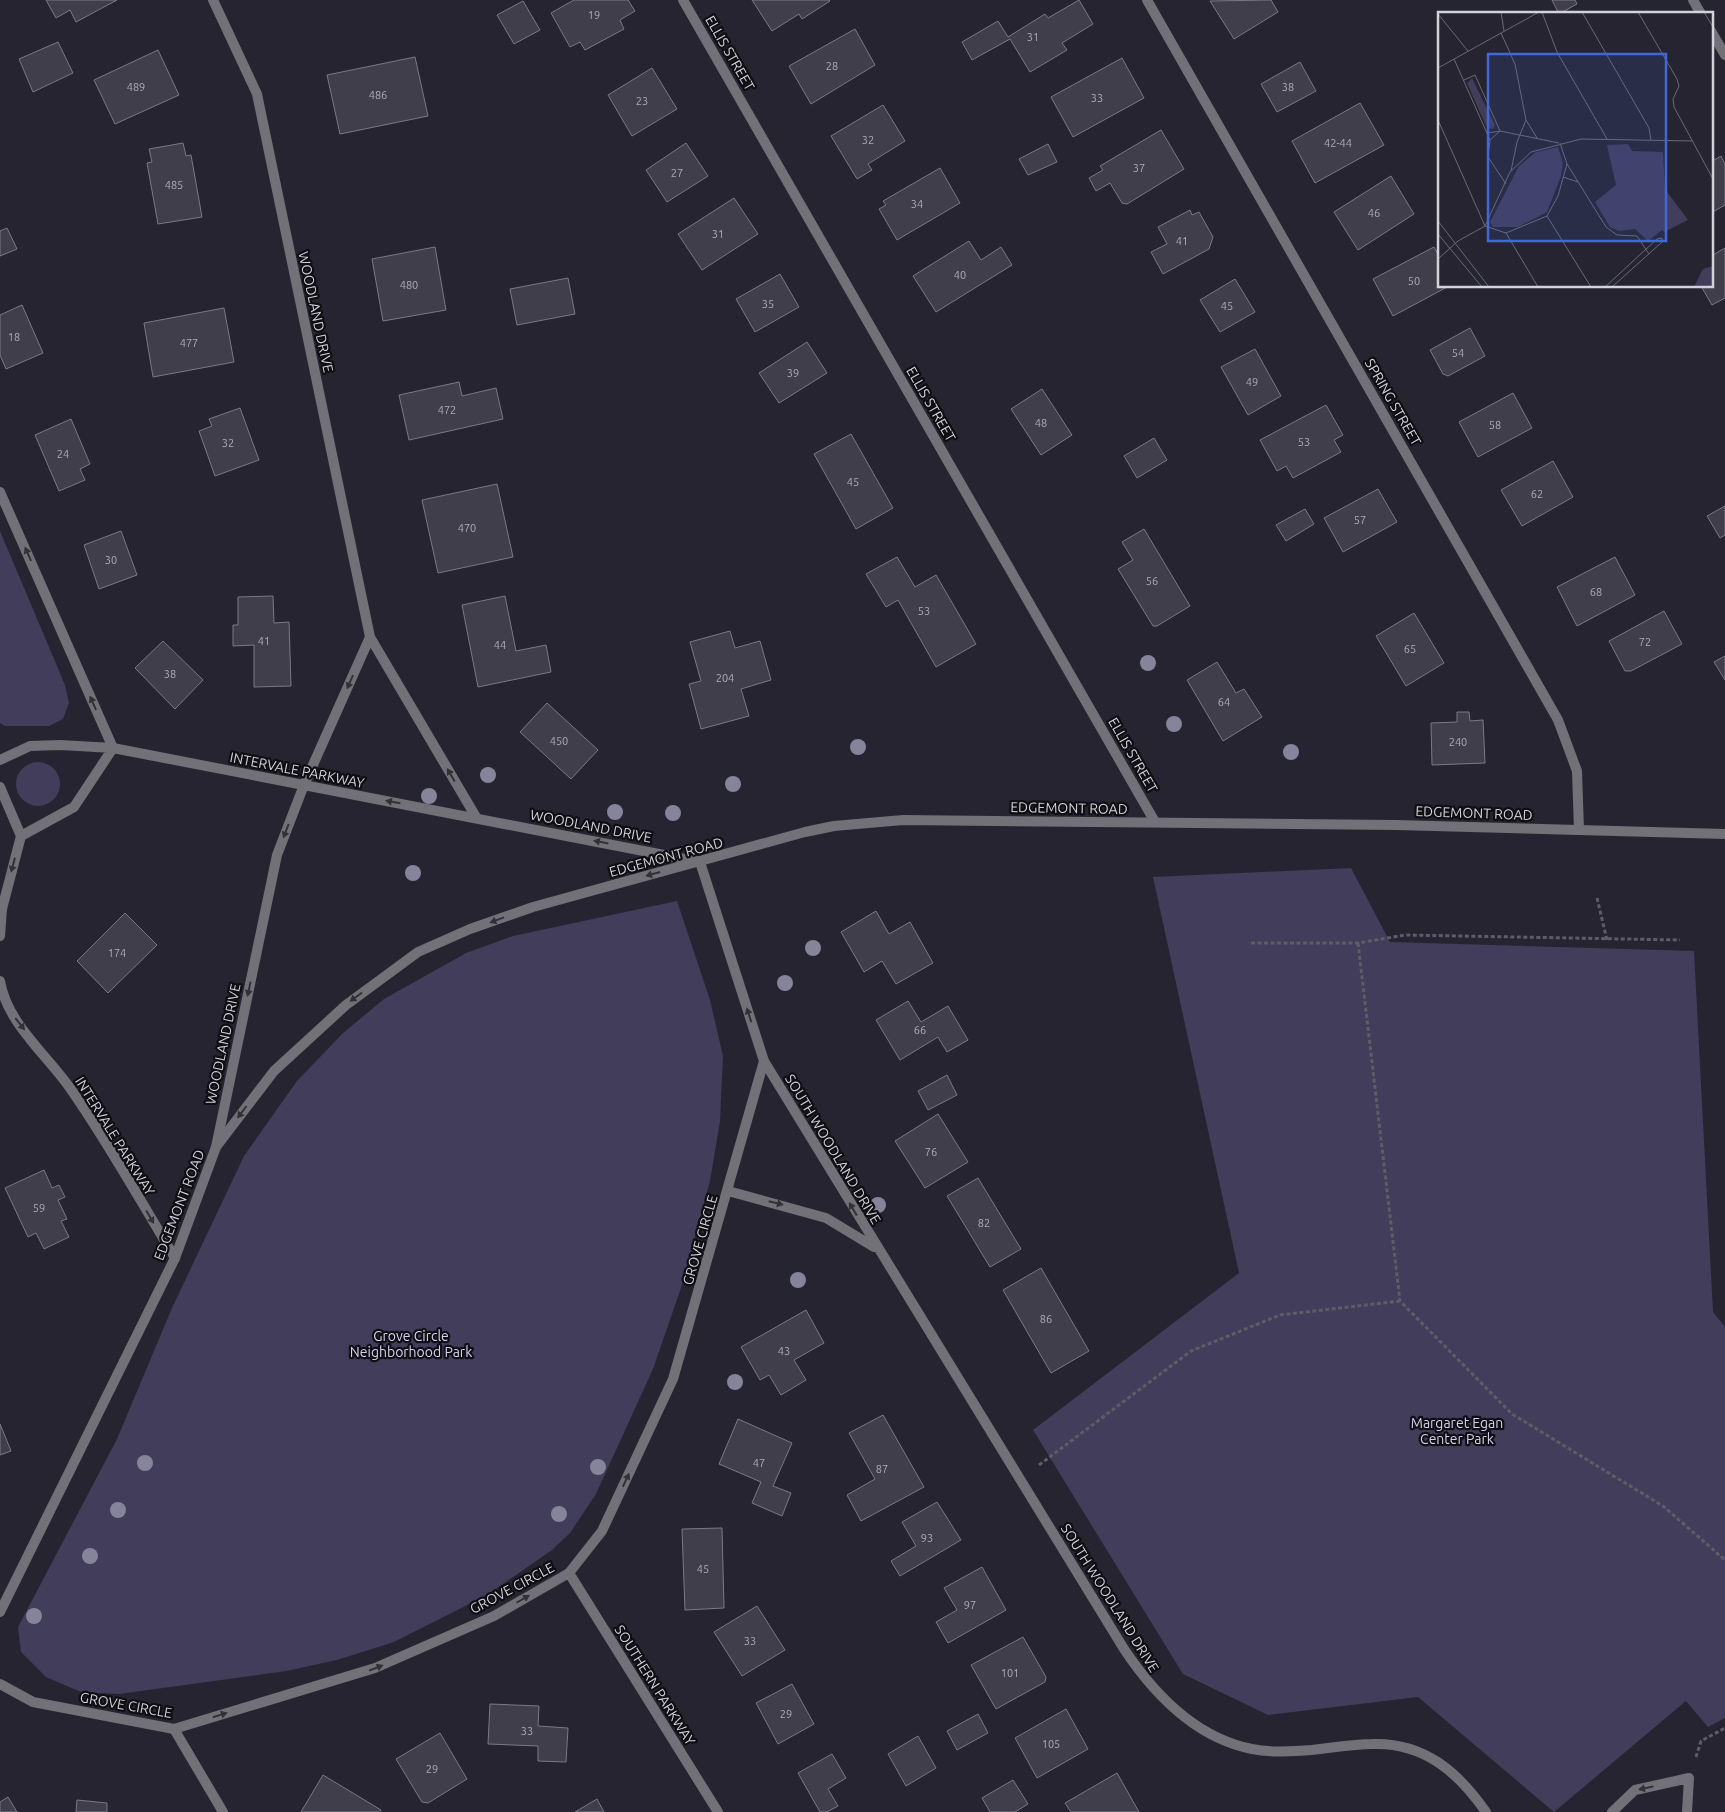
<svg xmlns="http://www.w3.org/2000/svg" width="1725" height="1812" font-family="Ubuntu,sans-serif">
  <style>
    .green { fill: #413d5b }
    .building { fill: #3f3e4a; stroke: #7b7987 }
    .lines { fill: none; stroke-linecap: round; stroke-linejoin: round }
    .path { stroke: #5d5d67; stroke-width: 3; stroke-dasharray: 4 2.5; stroke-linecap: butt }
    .minor { stroke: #717177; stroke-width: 10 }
    .tertiary { stroke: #717177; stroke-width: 10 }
    .tree { fill: #86849b }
    .oneway { fill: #313136 }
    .labels { text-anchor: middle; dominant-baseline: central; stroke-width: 4.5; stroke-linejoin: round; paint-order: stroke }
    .number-label { font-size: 11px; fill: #adadb6 }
    .street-label { font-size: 14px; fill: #d2d2da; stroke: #0f0e13 }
    .park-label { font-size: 14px; fill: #d5d2f2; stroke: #0f0e13 }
    .inset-road { fill: none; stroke: #6a6a74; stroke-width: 1 }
    .view { fill: #4168d8; fill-opacity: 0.15; stroke: #4168d8; stroke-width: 2.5 }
    .inset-edge { fill: none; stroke: #d2d2da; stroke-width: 2.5 }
  </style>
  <rect width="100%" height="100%" fill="#252430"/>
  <path class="green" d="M 0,531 L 65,685 L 69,703 L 63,719 L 49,726 L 5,726 L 0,723 Z
    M16 784a22 22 0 1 1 44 0a22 22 0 1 1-44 0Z
    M 1351,868 L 1390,942 L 1694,951 L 1713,1312 L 1725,1327 L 1725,1718 L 1708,1727 L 1686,1701 L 1554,1812 L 1418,1697 L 1268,1715 L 1183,1674 L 1033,1430 L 1239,1273 L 1153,877 Z
    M 677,901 L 710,1000 L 723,1056 L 720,1121 L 710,1181 L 681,1288 L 653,1369 L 596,1494 L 570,1533 L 552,1550 L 487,1595 L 394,1642 L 337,1660 L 286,1671 L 119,1694 L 81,1692 L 46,1677 L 21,1652 L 18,1627 L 117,1439 L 172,1308 L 244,1156 L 297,1081 L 343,1033 L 384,999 L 466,953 L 513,936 Z"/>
  <path class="building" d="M 46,0 L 117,0 L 76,22 L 70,10 L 56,18 Z
    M 574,0 L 628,0 L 635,11 L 620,20 L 624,29 L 585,50 L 580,42 L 570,47 L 551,13 Z
    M 752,0 L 829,0 L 830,1 L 802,19 L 799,14 L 772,31 Z
    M 1079,0 L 1093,24 L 1062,43 L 1067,50 L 1030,72 L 1010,39 L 972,60 L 962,42 L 998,21 L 1008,37 L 1045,14 L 1048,18 Z
    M 1271,0 L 1278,12 L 1234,39 L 1210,1 Z
    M 1552,0 L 1575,0 L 1577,4 L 1559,14 Z
    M 523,1 L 540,30 L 514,44 L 497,15 Z
    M 855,29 L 875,65 L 811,104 L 789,66 Z
    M 58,42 L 73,73 L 33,92 L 19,59 Z
    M 158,50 L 179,95 L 115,124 L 94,80 Z
    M 415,57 L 428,116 L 340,134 L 327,75 Z
    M 1122,58 L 1144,98 L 1073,137 L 1051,97 Z
    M 1300,62 L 1316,91 L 1277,112 L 1261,84 Z
    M 652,68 L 677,109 L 632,136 L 608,95 Z
    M 1360,103 L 1384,145 L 1315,183 L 1292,141 Z
    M 883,105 L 905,141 L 868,164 L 872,170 L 857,179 L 831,136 Z
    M 1161,130 L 1184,169 L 1127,204 L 1122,203 L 1110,183 L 1096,191 L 1089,178 L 1103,170 L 1100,166 Z
    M 183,143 L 186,156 L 191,155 L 202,217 L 158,224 L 147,163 L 152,162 L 149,149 Z
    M 686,143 L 708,176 L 667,202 L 646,170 Z
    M 1048,144 L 1057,162 L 1028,175 L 1019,159 Z
    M 1721,156 L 1725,164 L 1725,205 L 1711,213 L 1711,162 Z
    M 940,168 L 960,203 L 897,240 L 879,209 L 886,205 L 883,201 Z
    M 1391,176 L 1414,214 L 1358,250 L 1334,212 Z
    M 734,198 L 758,234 L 702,270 L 678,234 Z
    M 1190,210 L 1192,215 L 1199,212 L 1213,237 L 1209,249 L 1163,274 L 1151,252 L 1167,244 L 1158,227 Z
    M 7,228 L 17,249 L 0,256 L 0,231 Z
    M 969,241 L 981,260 L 1001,247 L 1012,265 L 936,312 L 913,276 Z
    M 435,247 L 446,310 L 383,321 L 372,259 Z
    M 1434,247 L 1439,256 L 1439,286 L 1449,286 L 1393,316 L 1373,279 Z
    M 1725,248 L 1725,298 L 1712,305 L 1701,286 L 1711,286 L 1711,256 Z
    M 780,274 L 799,307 L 755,332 L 736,299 Z
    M 568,278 L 575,314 L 517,325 L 510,289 Z
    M 1235,279 L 1255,312 L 1220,332 L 1200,300 Z
    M 22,305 L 43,353 L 6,369 L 0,355 L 0,315 Z
    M 224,308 L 234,362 L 153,377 L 144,323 Z
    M 1470,328 L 1485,356 L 1448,376 L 1443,374 L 1430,350 Z
    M 807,342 L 827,373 L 779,403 L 759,373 Z
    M 1255,349 L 1281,396 L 1248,415 L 1221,367 Z
    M 459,382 L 462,396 L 496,388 L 503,419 L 409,440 L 399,395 Z
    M 1042,389 L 1072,435 L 1041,455 L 1011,409 Z
    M 1513,393 L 1532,428 L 1478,457 L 1459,422 Z
    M 1326,405 L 1343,435 L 1334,440 L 1341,452 L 1293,478 L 1286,466 L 1277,471 L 1260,440 Z
    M 240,408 L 259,460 L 215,476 L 199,431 L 212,426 L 209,419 Z
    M 71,419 L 90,464 L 80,469 L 85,480 L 59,491 L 35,435 Z
    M 851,434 L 893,508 L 856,529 L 814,454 Z
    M 1154,438 L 1167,460 L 1137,478 L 1124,456 Z
    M 1553,461 L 1573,497 L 1522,526 L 1501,490 Z
    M 497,484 L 513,557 L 438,573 L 422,500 Z
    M 1378,489 L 1397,522 L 1343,552 L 1324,518 Z
    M 1725,506 L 1725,535 L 1720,538 L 1707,516 Z
    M 1305,509 L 1314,524 L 1286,541 L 1276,525 Z
    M 1144,529 L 1190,606 L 1157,626 L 1153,626 L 1118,569 L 1133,560 L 1122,542 Z
    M 121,531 L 137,575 L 99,589 L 84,545 Z
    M 897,557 L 915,587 L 936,575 L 976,644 L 936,667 L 898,600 L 886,607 L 866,574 Z
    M 1615,557 L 1635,595 L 1577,626 L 1557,587 Z
    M 273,596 L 274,623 L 289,622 L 291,686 L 254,687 L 254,645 L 233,646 L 233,625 L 238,625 L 238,597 Z
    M 505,596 L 516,651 L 546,645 L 551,672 L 478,687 L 462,605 Z
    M 1664,611 L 1682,644 L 1631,671 L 1625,671 L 1609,641 Z
    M 1414,613 L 1444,663 L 1406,686 L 1376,636 Z
    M 730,631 L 735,648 L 760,641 L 771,680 L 741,689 L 749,716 L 701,729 L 689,684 L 701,681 L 690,642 Z
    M 163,641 L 203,680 L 175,709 L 135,668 Z
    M 1725,656 L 1725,680 L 1714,662 Z
    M 1217,662 L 1236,693 L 1244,689 L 1262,717 L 1223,741 L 1187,680 Z
    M 547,703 L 598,750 L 571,779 L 520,732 Z
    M 1457,712 L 1469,712 L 1470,721 L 1483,720 L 1485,763 L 1432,765 L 1431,723 L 1457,722 Z
    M 876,911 L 889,934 L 910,922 L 933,963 L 896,984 L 882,961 L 864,972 L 841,932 Z
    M 125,913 L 157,945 L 108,993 L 77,961 Z
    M 908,1001 L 921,1022 L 948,1006 L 968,1040 L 947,1052 L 938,1037 L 900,1060 L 876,1020 Z
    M 947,1075 L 957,1095 L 928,1110 L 918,1091 Z
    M 938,1114 L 968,1162 L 925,1188 L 895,1141 Z
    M 44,1170 L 52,1188 L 59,1185 L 65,1197 L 58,1200 L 67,1219 L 61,1221 L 69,1237 L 44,1249 L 36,1233 L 28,1237 L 5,1188 Z
    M 978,1178 L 1021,1249 L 990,1267 L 947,1196 Z
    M 1041,1268 L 1089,1351 L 1051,1373 L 1003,1290 Z
    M 806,1310 L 824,1343 L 794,1360 L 806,1380 L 781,1395 L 769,1375 L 760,1380 L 741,1347 Z
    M 883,1415 L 924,1487 L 861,1521 L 847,1495 L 875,1479 L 849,1433 Z
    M 738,1419 L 792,1443 L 773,1486 L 791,1493 L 782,1516 L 752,1503 L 761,1482 L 719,1464 Z
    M 0,1424 L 11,1451 L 0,1455 Z
    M 937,1502 L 961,1540 L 900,1576 L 891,1561 L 916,1546 L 902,1522 Z
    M 722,1528 L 724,1608 L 685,1610 L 682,1529 Z
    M 982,1567 L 1006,1610 L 948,1643 L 936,1622 L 957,1610 L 944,1588 Z
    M 757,1606 L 785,1650 L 742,1676 L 714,1632 Z
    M 1023,1637 L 1046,1677 L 1045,1682 L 996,1709 L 971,1665 Z
    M 792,1684 L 814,1724 L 778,1744 L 756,1703 Z
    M 490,1704 L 539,1706 L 538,1726 L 568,1728 L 566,1762 L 538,1761 L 538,1746 L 488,1744 Z
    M 1066,1709 L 1088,1749 L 1037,1778 L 1015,1738 Z
    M 978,1714 L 988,1733 L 957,1750 L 947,1731 Z
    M 440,1733 L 467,1779 L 428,1803 L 422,1802 L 396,1759 Z
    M 918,1736 L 936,1768 L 906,1786 L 888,1754 Z
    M 832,1754 L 846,1778 L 828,1789 L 838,1806 L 827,1812 L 820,1812 L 798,1773 Z
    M 1117,1773 L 1139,1812 L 1071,1812 L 1065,1803 Z
    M 323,1775 L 381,1810 L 380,1812 L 301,1812 Z
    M 1013,1780 L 1028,1804 L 1015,1812 L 990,1812 L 982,1798 Z
    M 8,1797 L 17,1812 L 0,1812 L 0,1802 Z
    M 597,1799 L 604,1812 L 575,1812 Z
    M 77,1800 L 107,1803 L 107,1812 L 76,1812 Z"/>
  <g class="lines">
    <path class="path" d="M 1597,898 L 1607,940
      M 1251,943 L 1358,943 L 1405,935 L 1680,940
      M 1358,943 L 1400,1301 L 1512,1414 L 1663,1506 L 1725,1560
      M 1039,1465 L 1191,1351 L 1280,1315 L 1400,1301
      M 1696,1757 L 1701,1741 L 1725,1728"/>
    <path class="minor" d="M 213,0 L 257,94 L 370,637 L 476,817
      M 683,0 L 1155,822
      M 1147,0 L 1558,720 L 1577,771 L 1579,830
      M 1693,0 L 1701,14
      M 1711,31 L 1725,55
      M 0,492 L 113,748 L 60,745 L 30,746 L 0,760
      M 0,787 L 21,836 L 2,909 L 0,936
      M 21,836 L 74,807 L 113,748 L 700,862
      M 0,981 C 7,1023 46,1054 70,1088 C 108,1142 141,1202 175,1258
      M 764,1061 L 1124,1649 C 1154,1694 1196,1738 1252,1749 C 1271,1753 1292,1751 1312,1750 C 1332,1748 1352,1744 1372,1744 C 1424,1742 1458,1772 1486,1812
      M 216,1147 L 277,855 L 304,785 L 370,637
      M 728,1191 L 826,1218 L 874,1247
      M 569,1573 L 718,1812
      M 174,1729 L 223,1812
      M 1612,1812 L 1635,1790 L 1689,1778 L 1687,1812"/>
    <path class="tertiary" d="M 0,1612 L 175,1258 L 216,1147 L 274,1071 L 346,1005 L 418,952 L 470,929 L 533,907 L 805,832 L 834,826 L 903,820 L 1396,825 L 1725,834
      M 0,1684 L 33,1702 L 174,1729 L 375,1668 L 494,1616 L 569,1573 L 602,1531 L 673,1379 L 764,1061 L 700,862"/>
  </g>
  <g class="tree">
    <circle cx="1148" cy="663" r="8"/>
    <circle cx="1174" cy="724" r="8"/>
    <circle cx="858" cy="747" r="8"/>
    <circle cx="1291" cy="752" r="8"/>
    <circle cx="488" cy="775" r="8"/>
    <circle cx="733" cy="784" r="8"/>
    <circle cx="429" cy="796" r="8"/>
    <circle cx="615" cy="812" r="8"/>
    <circle cx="673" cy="813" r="8"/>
    <circle cx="413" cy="873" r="8"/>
    <circle cx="813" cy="948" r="8"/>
    <circle cx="785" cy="983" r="8"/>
    <circle cx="878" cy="1205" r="8"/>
    <circle cx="798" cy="1280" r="8"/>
    <circle cx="735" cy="1382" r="8"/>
    <circle cx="145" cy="1463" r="8"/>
    <circle cx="598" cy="1467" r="8"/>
    <circle cx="118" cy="1510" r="8"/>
    <circle cx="559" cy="1514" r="8"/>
    <circle cx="90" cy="1556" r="8"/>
    <circle cx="34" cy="1616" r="8"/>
  </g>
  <defs><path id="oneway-solid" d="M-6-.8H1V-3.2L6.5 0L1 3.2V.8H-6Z" transform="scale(1.25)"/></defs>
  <g class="oneway">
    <use href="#oneway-solid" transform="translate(28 554) rotate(-114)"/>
    <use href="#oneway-solid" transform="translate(350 682) rotate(114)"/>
    <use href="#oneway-solid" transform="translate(93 703) rotate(-114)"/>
    <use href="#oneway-solid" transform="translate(451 775) rotate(-120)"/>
    <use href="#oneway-solid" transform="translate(393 802) rotate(-170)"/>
    <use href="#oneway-solid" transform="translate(286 831) rotate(111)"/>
    <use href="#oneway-solid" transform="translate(601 842) rotate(-169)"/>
    <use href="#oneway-solid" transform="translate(13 865) rotate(105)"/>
    <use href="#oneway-solid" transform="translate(653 874) rotate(165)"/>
    <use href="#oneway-solid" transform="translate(497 920) rotate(160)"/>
    <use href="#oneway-solid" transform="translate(249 989) rotate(102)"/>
    <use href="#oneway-solid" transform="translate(356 997) rotate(144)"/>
    <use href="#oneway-solid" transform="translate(749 1015) rotate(-108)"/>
    <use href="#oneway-solid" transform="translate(20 1024) rotate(52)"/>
    <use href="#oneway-solid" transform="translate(242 1112) rotate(127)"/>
    <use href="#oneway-solid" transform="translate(776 1203) rotate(14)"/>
    <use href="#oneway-solid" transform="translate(853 1209) rotate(-121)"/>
    <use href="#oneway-solid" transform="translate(150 1217) rotate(59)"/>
    <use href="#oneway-solid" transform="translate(626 1480) rotate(-65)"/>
    <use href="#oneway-solid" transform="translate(523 1599) rotate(-30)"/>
    <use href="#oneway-solid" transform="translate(376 1668) rotate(-21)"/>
    <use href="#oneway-solid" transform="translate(220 1715) rotate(-17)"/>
    <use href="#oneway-solid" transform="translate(1646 1788) rotate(168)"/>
  </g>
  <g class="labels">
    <g class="number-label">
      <text x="594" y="15">19</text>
      <text x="1033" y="37">31</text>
      <text x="832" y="66">28</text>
      <text x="136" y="87">489</text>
      <text x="1288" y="87">38</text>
      <text x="378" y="95">486</text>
      <text x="1097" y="98">33</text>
      <text x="642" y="101">23</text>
      <text x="868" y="140">32</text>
      <text x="1338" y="143">42-44</text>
      <text x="1139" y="168">37</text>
      <text x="677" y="173">27</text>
      <text x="174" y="185">485</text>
      <text x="917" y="204">34</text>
      <text x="1374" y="213">46</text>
      <text x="718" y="234">31</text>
      <text x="1182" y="241">41</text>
      <text x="960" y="275">40</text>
      <text x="1414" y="281">50</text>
      <text x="409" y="285">480</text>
      <text x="768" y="304">35</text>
      <text x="1227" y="306">45</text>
      <text x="14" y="337">18</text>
      <text x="189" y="343">477</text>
      <text x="1458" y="353">54</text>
      <text x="793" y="373">39</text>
      <text x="1252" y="382">49</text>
      <text x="447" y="410">472</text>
      <text x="1041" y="423">48</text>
      <text x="1495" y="425">58</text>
      <text x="1304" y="442">53</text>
      <text x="228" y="443">32</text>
      <text x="63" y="454">24</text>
      <text x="853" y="482">45</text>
      <text x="1537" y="494">62</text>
      <text x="1360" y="520">57</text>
      <text x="467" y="528">470</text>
      <text x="111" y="560">30</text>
      <text x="1152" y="581">56</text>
      <text x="1596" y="592">68</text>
      <text x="924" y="611">53</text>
      <text x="264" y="641">41</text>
      <text x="1645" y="642">72</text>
      <text x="500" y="645">44</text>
      <text x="1410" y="649">65</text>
      <text x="170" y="674">38</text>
      <text x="725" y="678">204</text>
      <text x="1224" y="702">64</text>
      <text x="559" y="741">450</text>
      <text x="1458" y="742">240</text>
      <text x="117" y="953">174</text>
      <text x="920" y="1030">66</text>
      <text x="931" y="1152">76</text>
      <text x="39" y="1208">59</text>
      <text x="984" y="1223">82</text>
      <text x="1046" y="1319">86</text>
      <text x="784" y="1351">43</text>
      <text x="759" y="1463">47</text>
      <text x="882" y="1469">87</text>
      <text x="927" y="1538">93</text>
      <text x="703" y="1569">45</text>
      <text x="970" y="1605">97</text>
      <text x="750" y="1641">33</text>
      <text x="1010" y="1673">101</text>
      <text x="786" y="1714">29</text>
      <text x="527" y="1731">33</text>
      <text x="1051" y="1744">105</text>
      <text x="432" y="1769">29</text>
    </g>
    <g class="street-label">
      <text transform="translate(730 53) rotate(60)">ELLIS STREET</text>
      <text transform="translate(316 312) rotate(78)">WOODLAND DRIVE</text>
      <text transform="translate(1393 402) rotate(60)">SPRING STREET</text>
      <text transform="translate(931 404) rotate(60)">ELLIS STREET</text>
      <text transform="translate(1133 755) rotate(60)">ELLIS STREET</text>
      <text transform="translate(297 770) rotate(11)">INTERVALE PARKWAY</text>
      <text transform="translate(1069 808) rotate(1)">EDGEMONT ROAD</text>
      <text transform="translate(1474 813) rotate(2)">EDGEMONT ROAD</text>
      <text transform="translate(591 826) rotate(11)">WOODLAND DRIVE</text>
      <text transform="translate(666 857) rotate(-15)">EDGEMONT ROAD</text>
      <text transform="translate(223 1044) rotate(-78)">WOODLAND DRIVE</text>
      <text transform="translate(115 1136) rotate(58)">INTERVALE PARKWAY</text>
      <text transform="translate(833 1149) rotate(59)">SOUTH WOODLAND DRIVE</text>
      <text transform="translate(179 1205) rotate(-69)">EDGEMONT ROAD</text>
      <text transform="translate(700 1240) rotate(-74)">GROVE CIRCLE</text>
      <text transform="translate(512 1588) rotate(-28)">GROVE CIRCLE</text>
      <text transform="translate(1110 1598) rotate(58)">SOUTH WOODLAND DRIVE</text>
      <text transform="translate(655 1685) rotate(58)">SOUTHERN PARKWAY</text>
      <text transform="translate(126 1705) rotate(10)">GROVE CIRCLE</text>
    </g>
    <g class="park-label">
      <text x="411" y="1336">Grove Circle<tspan x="411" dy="16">Neighborhood Park</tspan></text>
      <text x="1457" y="1423">Margaret Egan<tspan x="1457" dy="16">Center Park</tspan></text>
    </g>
  </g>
  <g transform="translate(1438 12)">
    <rect width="275" height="275" fill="#252430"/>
    <path d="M 34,66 L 57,113 L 55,117 L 49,116 L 29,71 ZM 190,132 L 194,139 L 225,140 L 227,177 L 250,208 L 226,220 L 224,218 L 210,229 L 197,217 L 181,219 L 172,215 L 157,190 L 178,173 L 169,133 ZM 120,135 L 125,151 L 123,164 L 109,200 L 80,215 L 55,215 L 52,210 L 81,154 L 98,140 ZM 275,254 L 275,275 L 256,275 L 265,257 Z" fill="#413d5b"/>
    <path class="inset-road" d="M 63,0 L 66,19M 104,0 L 119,40 L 169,127M 144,0 L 211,116 L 213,128M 200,0 L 239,67 L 241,74 L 235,87 L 236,95 L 275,167M 266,0 L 275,15M 0,2 L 30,39M 63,21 L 77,52 L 88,108 L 99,126M 16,47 L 52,128 L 50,145 L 68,172M 0,56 L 101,0M 26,68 L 37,63 L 62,119 L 49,121M 0,108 L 47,214M 52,128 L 62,119 L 121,131M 122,131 L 129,152 L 168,215 L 179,223 L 199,224 L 211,242M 73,159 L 79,130 L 88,108M 125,165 L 140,170M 109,204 L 153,275M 0,209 L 51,275M 47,214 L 68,221 L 109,204 L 120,184 L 129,152M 68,221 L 100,275M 0,222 L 44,275M 0,247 L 20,229 L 47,214 L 72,160 L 93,140 L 143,127 L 255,129M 167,275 L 219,227 L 224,226M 174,275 L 224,230 L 224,226"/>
    <path class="view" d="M 50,42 L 228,42 L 228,229 L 50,229 Z"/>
    <rect width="275" height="275" class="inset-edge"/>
  </g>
</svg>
